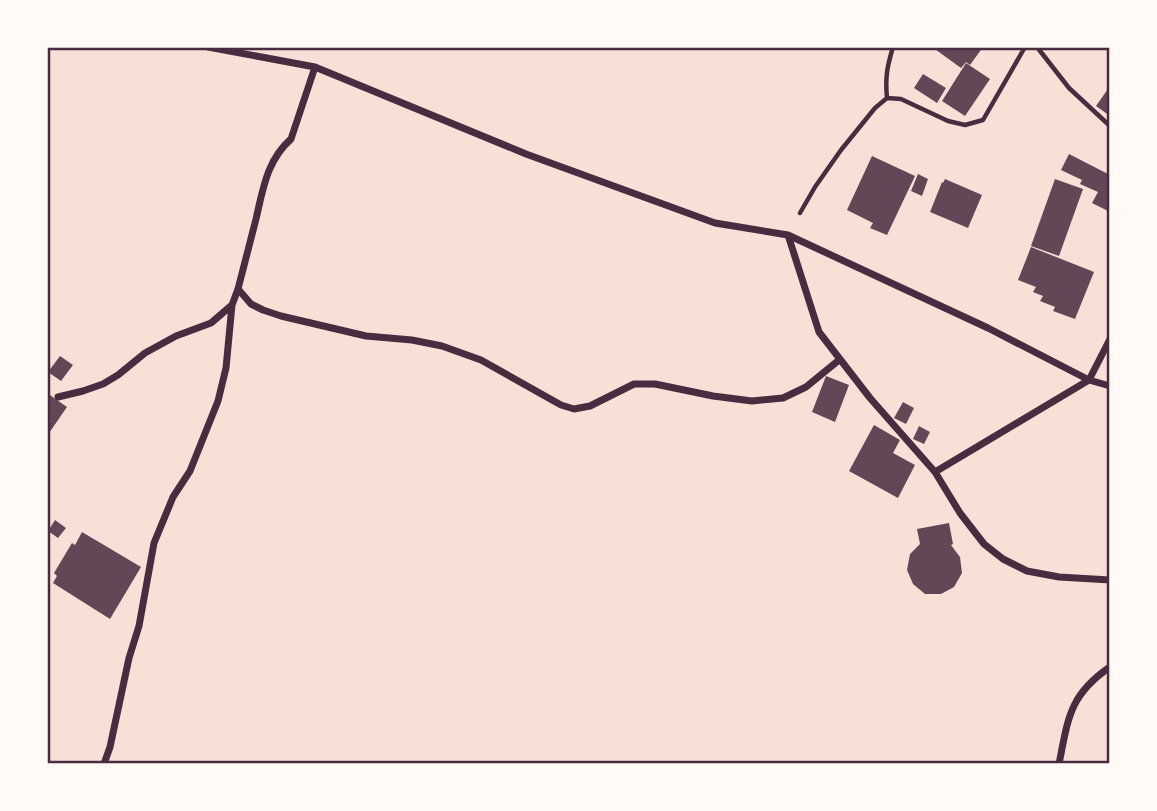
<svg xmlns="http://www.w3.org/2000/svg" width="1157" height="811" font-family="'Roboto Condensed',sans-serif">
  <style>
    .building { fill: #644757 }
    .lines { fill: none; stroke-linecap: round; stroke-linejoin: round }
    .path { stroke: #4a2c40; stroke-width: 4.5 }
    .minor { stroke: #4a2c40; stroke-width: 7 }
    .neatline { fill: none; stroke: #4a2c40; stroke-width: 2.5 }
  </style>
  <rect width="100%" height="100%" fill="#f7e1d7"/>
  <path class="building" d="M 932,47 L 983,47 L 970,65 L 966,62 L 961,68 Z
    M 966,63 L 990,79 L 965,116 L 942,101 Z
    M 923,74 L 946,88 L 937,103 L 914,88 Z
    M 1110,86 L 1110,116 L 1096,106 Z
    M 1069,154 L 1110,175 L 1110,212 L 1092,203 L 1098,192 L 1080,184 L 1082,180 L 1061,170 Z
    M 872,156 L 915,176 L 887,235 L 870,228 L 873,223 L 847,210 Z
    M 918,174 L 928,179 L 922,196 L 911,191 Z
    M 945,179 L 982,195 L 968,228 L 930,212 L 942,182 L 943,183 Z
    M 1055,179 L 1083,189 L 1059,256 L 1031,246 Z
    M 1031,247 L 1094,272 L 1075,319 L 1053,311 L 1055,307 L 1040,301 L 1043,296 L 1033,292 L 1036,287 L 1018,280 Z
    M 60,356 L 73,365 L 61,381 L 48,372 Z
    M 826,376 L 849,385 L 835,422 L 812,412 Z
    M 47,393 L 67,407 L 47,436 Z
    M 903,402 L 914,408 L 906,424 L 894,418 Z
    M 874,425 L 900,440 L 893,453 L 915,465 L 898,498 L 849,471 Z
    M 919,426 L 930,432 L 924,444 L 913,439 Z
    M 55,520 L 66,528 L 58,538 L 48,531 Z
    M 949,523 L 953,544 L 951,545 L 960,557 L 962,573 L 954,587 L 941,594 L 925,594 L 913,584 L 907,570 L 910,554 L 920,544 L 917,529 Z
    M 82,532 L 141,567 L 110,619 L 53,583 L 57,576 L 54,573 L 72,543 L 75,545 Z"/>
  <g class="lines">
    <path class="path" d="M 1037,47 L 1069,88 L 1110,126
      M 887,98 C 885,78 887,67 893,47
      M 800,213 L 815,187 L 841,150 L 875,108 L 887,98 L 901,99 L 948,121 L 965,125 L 983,120 L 1025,47"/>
    <path class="minor" d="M 208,47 L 315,67 L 526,154 L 715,223 L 788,235 L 988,328 L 1089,380 L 1110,386
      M 788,235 L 819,332 L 870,398 L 935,472 L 960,513 L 984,544 L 1003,559 L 1027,571 L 1059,577 L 1110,580
      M 238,289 L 251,304 L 263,310 L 281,316 L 366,336 L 412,340 L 442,346 L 481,360 L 561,405 L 574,409 L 590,406 L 634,384 L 655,384 L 713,396 L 752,401 L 783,398 L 806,387 L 839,360
      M 58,397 L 83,391 L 103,384 L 118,375 L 145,353 L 176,336 L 211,323 L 232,305 L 238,289 C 244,266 250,242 256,219 C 263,189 267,160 291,139 L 315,67
      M 935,472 L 1089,380 L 1110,339
      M 104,764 L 110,747 L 129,658 L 139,626 L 154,543 L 173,497 L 190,471 L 218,401 L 226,368 L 232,305
      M 1059,764 C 1068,719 1069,695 1110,667"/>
  </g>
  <rect width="1157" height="811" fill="none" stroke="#fffaf5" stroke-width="98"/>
  <rect x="49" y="49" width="1059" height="713" class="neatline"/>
</svg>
